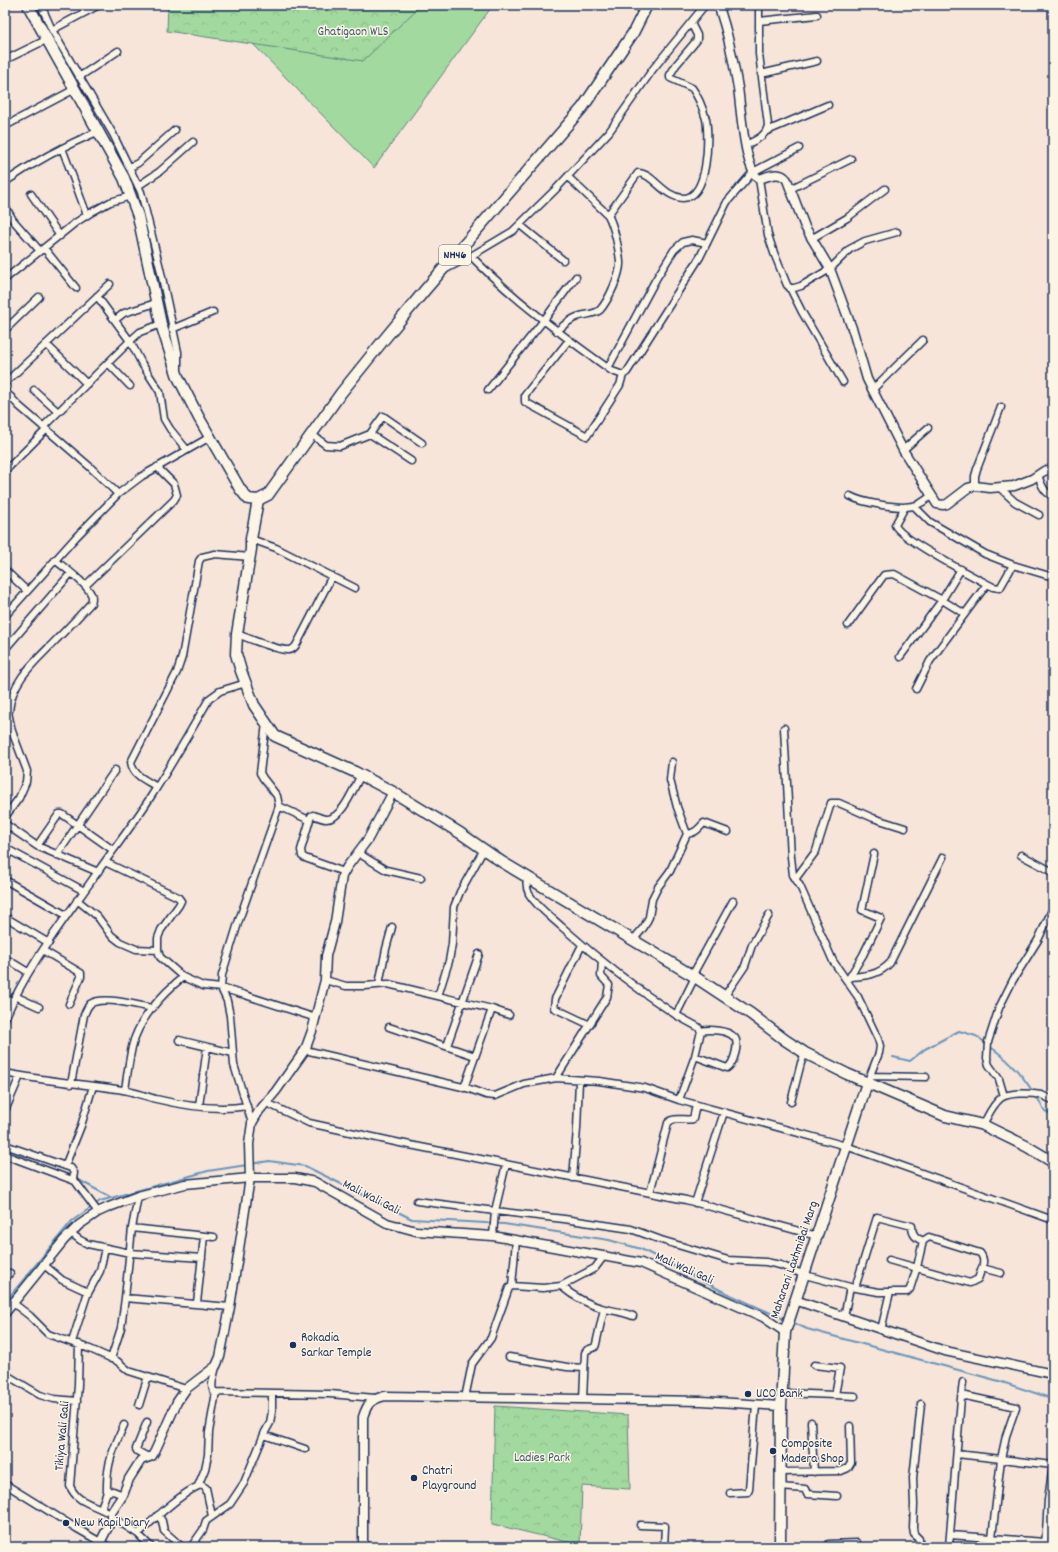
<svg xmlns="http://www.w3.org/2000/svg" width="1058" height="1552" font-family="Dekko,sans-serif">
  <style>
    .grass { fill: #a2d99e; stroke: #5e847e }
    .park { fill: url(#park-crowns); stroke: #5e847e }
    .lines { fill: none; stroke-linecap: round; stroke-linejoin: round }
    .stream { stroke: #6995be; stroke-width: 2 }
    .minor-casing { stroke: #1b2f5e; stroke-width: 9 }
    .tertiary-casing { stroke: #1b2f5e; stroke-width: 11 }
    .primary-casing { stroke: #1b2f5e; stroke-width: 13 }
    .trunk-casing { stroke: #1b2f5e; stroke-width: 13 }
    .minor { stroke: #fcf5e5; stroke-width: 6 }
    .tertiary { stroke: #fcf5e5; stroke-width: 8 }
    .primary { stroke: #fcf5e5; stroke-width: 10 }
    .trunk { stroke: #fcf5e5; stroke-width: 10 }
    .poi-dot { fill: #1b2f5e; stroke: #fcf5e5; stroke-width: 1.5 }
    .labels { text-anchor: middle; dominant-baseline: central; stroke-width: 3; stroke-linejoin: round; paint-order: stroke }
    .shield { fill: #fcf5e5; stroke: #5e6a86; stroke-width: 1 }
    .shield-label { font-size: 12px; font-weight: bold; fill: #1b2f5e }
    .park-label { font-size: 13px; fill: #3d5a6e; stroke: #fcf5e5 }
    .street-label { font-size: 13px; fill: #1b2f5e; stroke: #fcf5e5 }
    .poi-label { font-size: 13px; fill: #1b2f5e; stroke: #fcf5e5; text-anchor: start }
  </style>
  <defs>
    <pattern id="park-crowns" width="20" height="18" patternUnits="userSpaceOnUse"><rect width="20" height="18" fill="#a2d99e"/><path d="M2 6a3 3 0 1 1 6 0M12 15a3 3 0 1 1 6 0" fill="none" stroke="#8bbb8a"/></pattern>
  </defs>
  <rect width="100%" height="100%" fill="#f6e5d8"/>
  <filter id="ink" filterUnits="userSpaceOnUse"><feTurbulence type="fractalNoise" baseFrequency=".025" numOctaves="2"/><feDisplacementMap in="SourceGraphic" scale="8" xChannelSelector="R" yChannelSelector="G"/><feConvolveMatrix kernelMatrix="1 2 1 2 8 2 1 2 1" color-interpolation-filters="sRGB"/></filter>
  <g filter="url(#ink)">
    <path class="grass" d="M 215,5 L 493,5 L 374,168 Z"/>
    <path class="park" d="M 168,5 L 421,5 L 363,61 L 167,31 Z
      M 495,1406 L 628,1415 L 630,1489 L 582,1486 L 580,1545 L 492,1524 Z"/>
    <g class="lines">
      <path class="stream" d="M 989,1046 C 1007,1058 1021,1073 1033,1092
        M 893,1057 L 910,1061 L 925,1049 L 959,1031 L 976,1036 L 986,1043
        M 1035,1095 L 1045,1111 L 1053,1116
        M 5,1151 L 73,1177
        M 251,1164 L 269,1161 L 305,1166 L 412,1219 L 504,1224 L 609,1240 L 641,1249 L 724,1292 L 786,1320
        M 77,1179 L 110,1197
        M 5,1302 L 72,1221 L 100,1201 L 208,1171 L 247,1165
        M 792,1322 L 807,1329 L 999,1381 L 1053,1399"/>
      <g class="minor-casing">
        <path id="minor" d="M 41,5 L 52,30 L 113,134 L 141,192 L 160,268 L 178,352 L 178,368
          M 759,21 L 817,15
          M 52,30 L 97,6
          M 5,60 L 48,39
          M 761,74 L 817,61
          M 79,77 L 118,51
          M 5,126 L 75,89
          M 767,131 L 828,105
          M 746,145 C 755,140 766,137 768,125 L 759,54 L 759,5
          M 62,148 L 87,215
          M 130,167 L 138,163 L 175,130
          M 759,179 L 768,235 L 774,253 L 787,285 L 790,288 L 794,288 L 801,286 L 830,269 L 850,249 L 865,241 L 897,232
          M 5,182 C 34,162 66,145 99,131
          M 138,186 L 159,172 L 193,142
          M 790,189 L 851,159
          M 31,194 L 60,236
          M 5,206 L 13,220 L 40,251
          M 608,215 L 638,173 C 653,173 663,197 683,198 C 709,198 709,136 706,119 C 703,109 698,96 692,88 L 670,78 L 670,75 L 676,65 L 697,40 L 697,35 L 691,23
          M 520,225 L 563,260
          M 811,239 L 847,218 L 885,189
          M 44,248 L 76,288
          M 471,256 C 513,299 563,336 612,371 L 623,375 L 627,372 L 700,257 L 727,202 L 753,172 L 799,148
          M 446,269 L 471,256 L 513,231 L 556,189 L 609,132 L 653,69 L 705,5
          M 5,279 L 75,223 L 92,212 L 110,202 L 131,196
          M 790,288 L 802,312 L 843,382
          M 97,296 L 130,341 L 142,364 L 160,392 L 164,419 L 170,429 L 187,450
          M 115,320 L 124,313 L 156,303
          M 172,329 L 213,312
          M 5,330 L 39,297
          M 557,331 C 564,325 569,320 577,317 C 584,314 594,315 600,310 C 608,301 621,274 620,262 C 619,249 614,226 608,215 L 568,177
          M 569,340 L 525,395 L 525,402 L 587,436 L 620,385 L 623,375
          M 46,344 L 87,384
          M 108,363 L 130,386
          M 608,368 L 656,279 L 674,250 L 683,242 L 692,240 L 707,243
          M 5,383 L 110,284
          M 34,390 L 58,412
          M 488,390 L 544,320 L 576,277
          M 872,390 L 923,340
          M 5,391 L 19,406 L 89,466 L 118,494
          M 5,403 L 11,397
          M 43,427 L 130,341 L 140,332 L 161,324
          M 311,434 L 326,445 L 340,446 L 370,434 L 383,416 L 422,443
          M 370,434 L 411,461
          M 903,450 L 928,428
          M 5,471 L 46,430
          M 1038,475 C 1041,484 1044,493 1053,496
          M 975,486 L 975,476 L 977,469 L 1001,407
          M 1000,488 L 1015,502 L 1039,515
          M 850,496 C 862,503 899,509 913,506 C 920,505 926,500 932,495
          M 914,506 L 930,522 L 985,554 L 1013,565 L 1053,577
          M 905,507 L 895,525 C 900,539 976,578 993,587 L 1000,588 L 1013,565
          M 251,539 L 276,548 L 355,588
          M 5,570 L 27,591
          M 85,586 L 174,500 L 177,495 L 174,484 L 157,467
          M 5,616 L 76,537 L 118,494 L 142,476 L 210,437
          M 848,625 L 884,575 L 894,574 L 942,600 L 965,614
          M 237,634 C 248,638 278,651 289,650 C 293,650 296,646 298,642 L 332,576
          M 5,649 L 71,573
          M 900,657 L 942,600 L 961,569
          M 916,689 L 930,661 L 987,584
          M 5,698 L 12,731 L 27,771 L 26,782 L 19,798 L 5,817
          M 9,711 C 12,679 36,661 57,639 C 69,627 80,615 91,603 C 92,600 93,597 91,594 C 85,582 66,569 55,560
          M 784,728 L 791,857 L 793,875 L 800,886 L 833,961 L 858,997 L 878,1039 L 880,1046 L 879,1053 L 867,1083
          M 672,762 L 670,780 L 677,807 L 687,834
          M 157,787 C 146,780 133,776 131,762 L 177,672 L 182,657 L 199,561 L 202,557 L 215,554 L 250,557
          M 279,806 L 309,820
          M 5,824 L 37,846 L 98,872
          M 687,834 C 696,833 698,829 704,823 L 728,832
          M 37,846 L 57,817 L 59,814 L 62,814 L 113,850
          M 5,848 L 84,891
          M 358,853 L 386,870 L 421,878
          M 57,855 L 115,770
          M 1021,855 L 1053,872
          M 5,860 L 10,851
          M 105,862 L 178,897 L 181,901 L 179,905 L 161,930 L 158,938 L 158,950 L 160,957 L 183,977 L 203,986 L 221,988 L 245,995 L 316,1018
          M 344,872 L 305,858 L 302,856 L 301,850 L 311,816 L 313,815 C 317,816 322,819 326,819 C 342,820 354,787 361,775
          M 527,877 C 526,883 526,888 529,894 C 537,907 551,917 562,927 C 598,959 635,988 676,1015 L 695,977
          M 796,878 L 816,851 L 831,803 L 839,803 L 873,818 L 905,828
          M 5,880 L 66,915
          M 77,900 L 97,916 L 111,935 L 120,942 L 136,949 L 158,950
          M 5,917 L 49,943
          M 634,939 L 644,927 L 649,917 L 652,899 L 658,887 L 670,871 L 687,834
          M 582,945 L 555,999 L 554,1008 L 590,1025
          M 44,951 L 81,973 L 81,977 L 69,1004
          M 5,958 L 28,972
          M 692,976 L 733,901
          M 850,977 C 866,976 879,975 890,963 L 943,857
          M 849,978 L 863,955 L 881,918 L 862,910 L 874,854
          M 325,980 L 346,986 L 365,986 L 388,984 L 438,996
          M 379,984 L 386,949 L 392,927
          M 15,996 L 39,1007
          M 5,997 L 12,1001
          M 724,997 L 745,966 L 752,945 L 769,915
          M 492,1009 L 509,1015
          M 676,1015 L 698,1027 L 701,1031 L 695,1056 L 679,1100
          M 5,1019 C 28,964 66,918 99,870 C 116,846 134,823 150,798 C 171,766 190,732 209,699 L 220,691 L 246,683
          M 389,1027 L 475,1056
          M 179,1040 L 233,1053
          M 447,1046 L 479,954
          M 305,1050 L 467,1088 L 486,1095 L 495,1096 L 524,1084 L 556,1078 L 599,1081 L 645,1088 L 679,1100 L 846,1146 L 1053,1220
          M 695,1056 L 727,1068 C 734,1064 740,1042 734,1037 C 728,1030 709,1029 701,1031
          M 5,1073 C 44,1081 84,1084 123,1090 C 134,1092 145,1096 156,1099 C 185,1106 217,1111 247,1106
          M 870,1076 L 926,1077
          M 556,1078 L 607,997 L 609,985 L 601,976 L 602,961
          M 71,1084 L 84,1015 C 86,1011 87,1007 90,1004 C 103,995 138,1006 153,1008
          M 464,1088 L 492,1009 L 438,996 L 449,961 L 452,944 L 454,907 L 460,892 L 484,849
          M 125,1090 C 127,1076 129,1061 132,1047 C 138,1020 162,994 183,977
          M 1004,1096 L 999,1079 L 989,1065 L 987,1058 L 988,1042 L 999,1008 L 1013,980 L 1038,940 L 1053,908
          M 791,1102 L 801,1063 L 805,1053
          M 267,1103 L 309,1123 L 400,1143 L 686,1200 L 817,1236
          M 199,1106 L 207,1047
          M 5,1111 L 20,1076
          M 252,1123 L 234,1065 L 230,1016 L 227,1001 L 221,988 L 222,975 L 239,920 L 279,806 L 277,796 L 263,778 L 260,773 L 266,723
          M 983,1125 C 988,1116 992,1105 1001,1098 C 1009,1092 1032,1093 1041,1095 C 1045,1096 1049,1099 1053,1100
          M 5,1145 L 71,1168 L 74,1173 L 73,1179 L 75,1181 L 98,1212
          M 5,1155 L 75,1181
          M 65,1166 L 81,1126 L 93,1086
          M 573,1178 L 577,1129 L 579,1080
          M 650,1193 L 668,1123 C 674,1116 684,1121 693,1119 L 696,1105
          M 138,1196 L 132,1228 L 125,1298 L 230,1307
          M 417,1201 L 495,1211 L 506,1164
          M 695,1203 L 724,1112
          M 132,1228 L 214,1237
          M 71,1233 L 80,1240 L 88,1244 L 130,1253 L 202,1258
          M 493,1236 L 495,1211 L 564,1219 L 631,1229 L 661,1240 L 728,1260 L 766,1262 L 780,1265 L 805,1275 L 850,1287 L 879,1292 L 907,1292 L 910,1289 L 917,1267 L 923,1241 C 916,1238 912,1235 912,1226 L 877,1217 L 855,1288
          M 923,1241 L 929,1237 L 980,1253 C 984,1258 984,1262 982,1268
          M 889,1260 L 970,1283 L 978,1279 L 982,1268 L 1001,1273
          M 43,1264 L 62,1280 L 88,1292
          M 5,1278 L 10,1273
          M 512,1286 L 516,1240
          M 561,1286 C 574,1297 589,1305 605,1309 C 615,1311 623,1312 633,1316
          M 13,1303 L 30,1316 L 48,1334 L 90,1349 L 117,1361 L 129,1371 L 186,1389
          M 197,1303 L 204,1236
          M 844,1317 L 850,1287
          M 881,1330 L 890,1292
          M 72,1342 L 87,1295 L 100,1271 L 105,1248
          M 79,1344 L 78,1385 L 70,1486 C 76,1501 89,1503 103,1510
          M 509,1357 L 567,1367 L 584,1368
          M 111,1359 L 121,1328 L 125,1298
          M 216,1366 C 215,1375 209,1385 214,1392 L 330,1394 L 375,1398
          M 5,1374 L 40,1395 L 54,1399 L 77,1401
          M 782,1393 L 835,1395 L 840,1368 L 814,1365
          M 835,1395 L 855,1396
          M 465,1398 L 472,1364 L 491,1338 L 509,1288 L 512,1286 L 543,1288 L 561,1286 L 595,1268 L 604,1256
          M 961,1398 L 963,1382
          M 583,1399 L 585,1353 L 587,1350 L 595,1347 L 596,1344 L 604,1309
          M 139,1405 L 148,1376
          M 147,1422 L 136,1449 L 137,1451 L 148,1457
          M 811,1422 L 814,1472
          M 264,1435 L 305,1449
          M 957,1454 L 1053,1465
          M 780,1472 L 841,1471 L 848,1468 L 851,1463 L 850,1426
          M 5,1484 L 76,1528 L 109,1547
          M 198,1486 L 205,1469 L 208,1455 L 209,1432 L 216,1392
          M 780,1487 L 805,1489 L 807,1494 L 837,1496
          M 107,1492 C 106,1465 113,1449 124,1425
          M 730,1493 L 748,1492 L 749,1489 L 756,1405
          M 105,1511 L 103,1510 L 102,1505 L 107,1492 L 113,1491 L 123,1495
          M 158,1515 L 162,1521 L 164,1531 L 182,1547
          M 112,1517 L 138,1534 L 151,1547
          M 640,1525 L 665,1526 L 664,1547
          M 138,1534 C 152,1521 183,1491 201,1485 L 206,1488 L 212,1516
          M 950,1535 L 1045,1542
          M 191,1547 L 203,1530 L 206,1521 L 230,1504 L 244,1483 L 265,1432 L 270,1423 L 272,1411 L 272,1393
          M 829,1547 L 829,1544 L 857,1543
          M 920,1547 L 919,1539 L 914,1534 L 913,1528 L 914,1505 L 913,1478 L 921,1404
          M 949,1547 L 961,1398 L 966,1396 L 1016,1407 L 1006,1436 L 1001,1459 L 992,1538
          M 1045,1547 L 1048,1500 L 1053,1465"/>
      </g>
      <g class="tertiary-casing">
        <path id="tertiary" d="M 718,5 C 728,32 733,60 738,88 C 741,107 744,169 759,179 C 769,176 780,170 787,180 L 805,227 L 830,269 L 853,331 L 867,379 L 903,450 L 937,504 L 943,505 L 947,504 L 968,488 L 975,486 L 990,488 L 1014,486 L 1032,479 L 1044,471 L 1053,469
          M 795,1300 L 945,1351 L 1053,1374
          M 5,1313 L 64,1240 L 79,1225 L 98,1212 L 109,1207 L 138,1196 L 185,1184 L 250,1178 L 295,1178 L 315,1182 L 387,1223 L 416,1231 L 493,1236 L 641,1263 L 763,1317 L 785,1332
          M 98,1547 L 111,1521 L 111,1513 L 123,1495 L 129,1479 L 141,1460 L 152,1456 L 155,1451 L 177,1402 L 186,1389 L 216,1366 L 220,1357 L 230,1307 L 250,1178 L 249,1144 L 252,1123 L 259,1111 L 276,1091 L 305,1050 L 312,1031 L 325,980 L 326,956 L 335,922 L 342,876 L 347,867 L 368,839 L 393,792
          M 363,1547 L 363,1417 C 367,1404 371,1399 385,1396 L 702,1401 L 781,1406"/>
      </g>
      <g class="primary-casing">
        <path id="primary" d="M 258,500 L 251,539 L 251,549 L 237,634 L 236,654 L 241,671 L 254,705 L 275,736 L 355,772 L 393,792 L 460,833 L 502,862 L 695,977 L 751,1014 L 785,1040 L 805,1053 L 847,1074 L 945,1116 L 983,1125 L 1026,1146 L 1053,1162
          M 780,1547 L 781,1406 L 785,1332 L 867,1083"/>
      </g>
      <g class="trunk-casing">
        <path id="trunk" d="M 28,5 L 124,178 L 138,216 L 161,324 L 178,377 L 199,418 L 240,489 L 248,499 L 258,500 L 268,495 L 341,393 L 382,342 L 425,290 L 583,107 L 633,33 L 647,5"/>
      </g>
      <use href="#minor" class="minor"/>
      <use href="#tertiary" class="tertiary"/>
      <use href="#primary" class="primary"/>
      <use href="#trunk" class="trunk"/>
    </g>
  </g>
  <g class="poi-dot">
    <circle cx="293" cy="1345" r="4"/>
    <circle cx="748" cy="1394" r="4"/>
    <circle cx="773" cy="1451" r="4"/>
    <circle cx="414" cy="1478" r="4"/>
    <circle cx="66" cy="1523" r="4"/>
  </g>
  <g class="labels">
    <rect class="shield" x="439" y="245" width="32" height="20" rx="3"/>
    <g class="shield-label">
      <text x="455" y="255">NH46</text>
    </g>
    <g class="park-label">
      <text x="353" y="32">Ghatigaon WLS</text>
      <text x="542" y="1458">Ladies Park</text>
    </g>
    <g class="street-label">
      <text transform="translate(371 1198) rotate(27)">Mali Wali Gali</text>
      <text transform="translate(795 1260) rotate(-71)">Maharani LaxhmiBai Marg</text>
      <text transform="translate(684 1269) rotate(24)">Mali Wali Gali</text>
      <text transform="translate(63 1436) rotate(-85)">Tikiya Wali Gali</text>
    </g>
    <g class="poi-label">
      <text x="301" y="1338">Rokadia<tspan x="301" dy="15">Sarkar Temple</tspan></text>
      <text x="756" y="1394">UCO Bank</text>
      <text x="781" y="1444">Composite<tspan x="781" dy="15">Madera Shop</tspan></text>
      <text x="422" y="1471">Chatri<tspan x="422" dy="15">Playground</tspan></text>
      <text x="74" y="1523">New Kapil Diary</text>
    </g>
  </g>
  <rect width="1058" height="1552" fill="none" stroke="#fcf5e5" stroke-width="20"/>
  <rect x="10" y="10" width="1038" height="1532" fill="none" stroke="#1b2f5e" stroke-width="1.5" filter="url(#ink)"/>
</svg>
